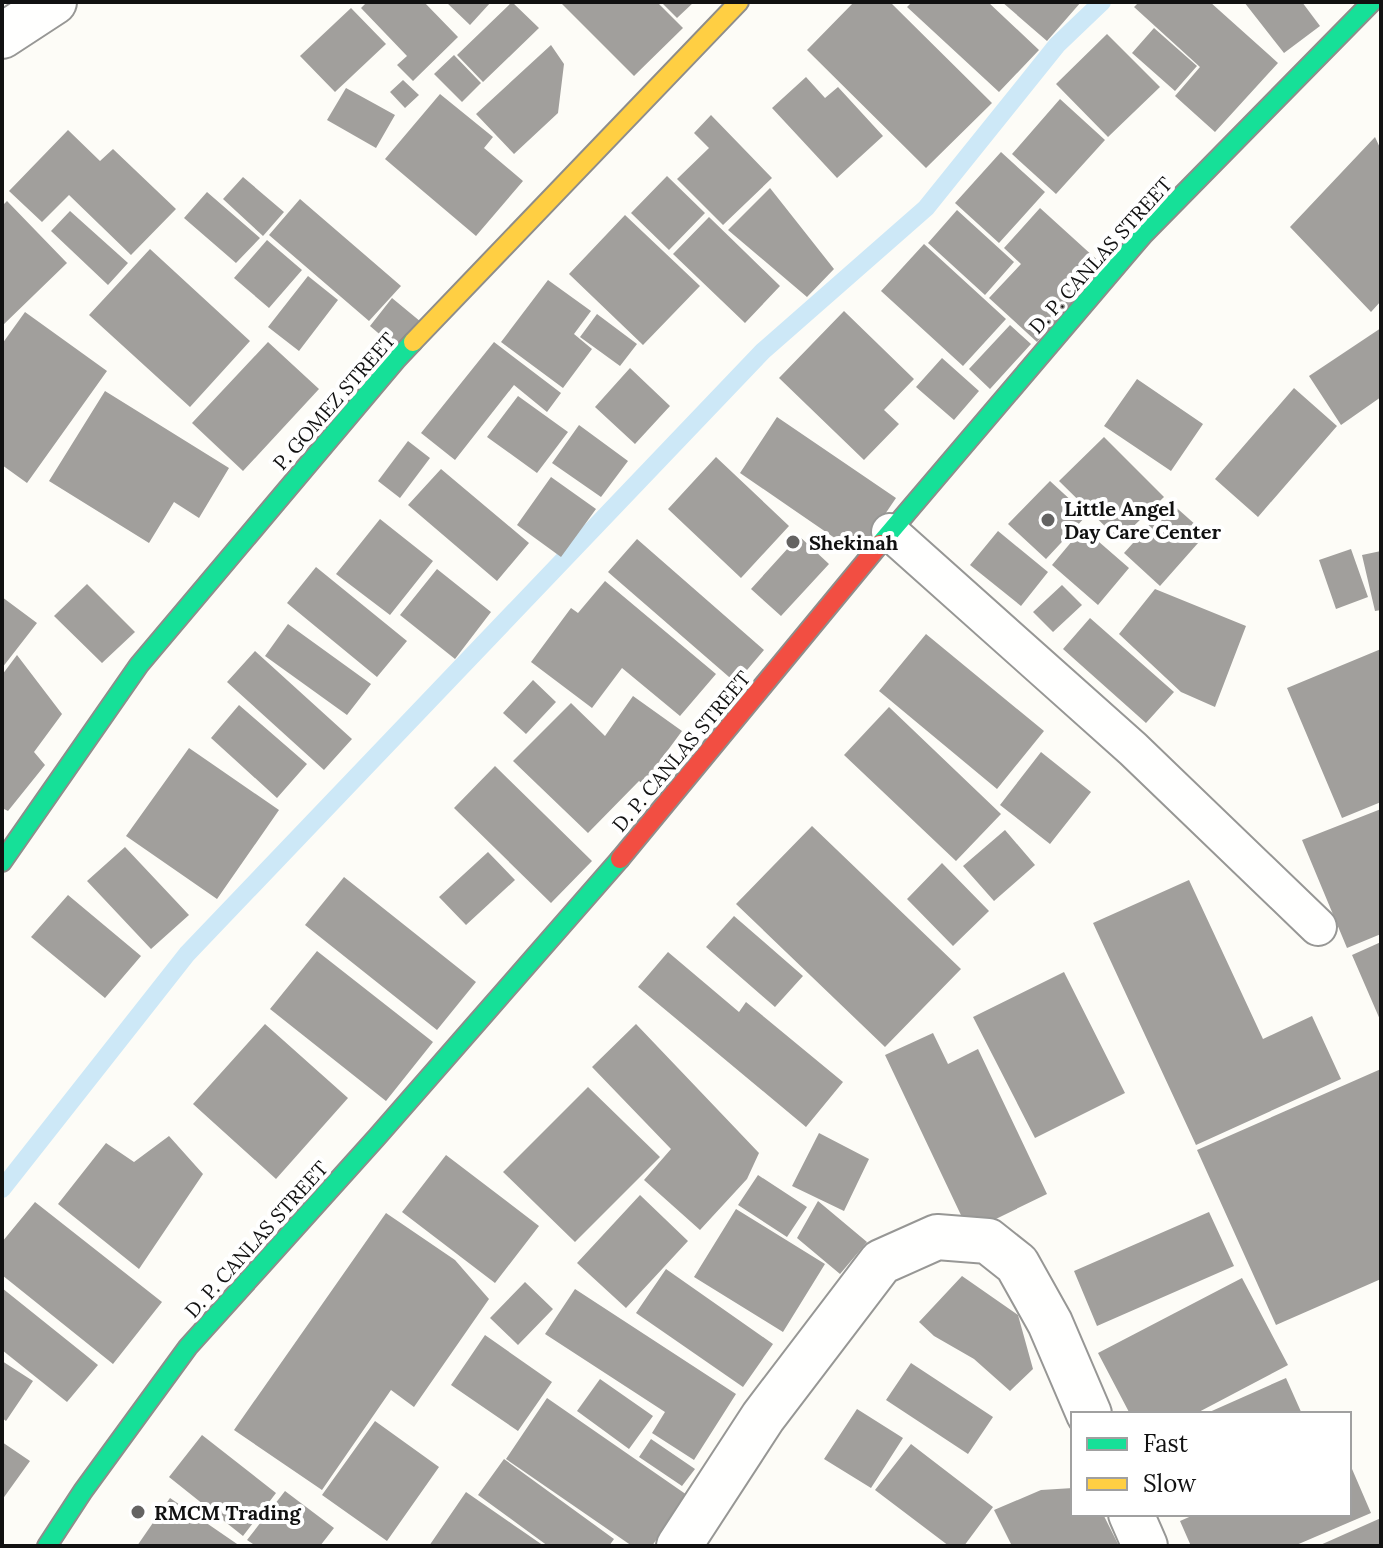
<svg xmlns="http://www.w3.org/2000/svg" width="1383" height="1548" font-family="Lora,serif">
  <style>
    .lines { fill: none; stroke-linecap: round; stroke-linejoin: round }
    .stream { stroke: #cde8f7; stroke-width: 18 }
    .building { fill: #a19f9c }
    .lane-casing { stroke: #979795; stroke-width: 40 }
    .street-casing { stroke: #979795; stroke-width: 48 }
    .fast-casing { stroke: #8e8d8b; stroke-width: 22 }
    .slow-casing { stroke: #8e8d8b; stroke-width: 22 }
    .jam-casing { stroke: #8e8d8b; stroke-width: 22 }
    .lane { stroke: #fffffe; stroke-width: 36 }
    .street { stroke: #fffffe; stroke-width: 44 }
    .fast { stroke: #16e098; stroke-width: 18 }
    .slow { stroke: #ffcf43; stroke-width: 18 }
    .jam { stroke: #f24e42; stroke-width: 18 }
    .poi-dot { fill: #646362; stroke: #fff; stroke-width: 3 }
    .labels { text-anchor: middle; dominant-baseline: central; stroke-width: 8; stroke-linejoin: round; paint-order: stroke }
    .street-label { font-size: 20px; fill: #111; stroke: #fff }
    .poi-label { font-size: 20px; font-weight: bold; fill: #111; stroke: #fff; text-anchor: start }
  </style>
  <rect width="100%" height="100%" fill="#fdfcf7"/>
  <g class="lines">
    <path class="stream" d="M 2,1189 L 187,954 L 763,351 L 926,208 L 1057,45 L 1102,2"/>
  </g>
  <path class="building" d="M 367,2 L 424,2 L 458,37 L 413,81 L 397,65 L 407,56 L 361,8 Z
    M 446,2 L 491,2 L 470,25 Z
    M 512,2 L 539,28 L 483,82 L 457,55 Z
    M 560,2 L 657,2 L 683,28 L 634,76 Z
    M 661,2 L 694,2 L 677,18 Z
    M 854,2 L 890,2 L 992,103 L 926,168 L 807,50 Z
    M 912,2 L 988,2 L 1039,50 L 999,92 L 907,7 Z
    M 1002,2 L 1081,2 L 1047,41 Z
    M 1139,2 L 1210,2 L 1278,63 L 1215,132 L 1175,96 L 1200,67 L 1134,7 Z
    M 1244,2 L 1302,2 L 1320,26 L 1284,53 Z
    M 351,8 L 386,44 L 335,92 L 300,56 Z
    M 1154,28 L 1197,66 L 1175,91 L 1132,53 Z
    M 1107,34 L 1160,87 L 1108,137 L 1056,84 Z
    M 551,45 L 564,64 L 558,113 L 514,154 L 476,114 Z
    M 454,55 L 481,83 L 462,102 L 434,74 Z
    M 806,77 L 825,98 L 838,87 L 883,136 L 837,178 L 772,108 Z
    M 403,80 L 419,95 L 405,108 L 390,92 Z
    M 346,88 L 395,115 L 376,148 L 327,120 Z
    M 440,94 L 493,137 L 484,148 L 523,181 L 476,236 L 385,159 Z
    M 1060,99 L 1105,140 L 1056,194 L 1012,154 Z
    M 711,115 L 772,178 L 723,225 L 677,179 L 709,148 L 694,133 Z
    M 68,130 L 100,161 L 113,149 L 176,209 L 131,255 L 69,195 L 42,222 L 9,191 Z
    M 1375,137 L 1381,150 L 1381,301 L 1371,312 L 1290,227 Z
    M 1001,152 L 1045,192 L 999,243 L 955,203 Z
    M 667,176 L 705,213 L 669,250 L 631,213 Z
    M 243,177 L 284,212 L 263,236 L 223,199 Z
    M 770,188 L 834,269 L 807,297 L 728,230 Z
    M 207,192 L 260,238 L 236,263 L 184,218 Z
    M 300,199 L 401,286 L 369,321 L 269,235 Z
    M 7,201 L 67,263 L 2,326 L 2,206 Z
    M 1040,208 L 1105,267 L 1037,342 L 989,298 L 1021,264 L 1004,248 Z
    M 957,210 L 1014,262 L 985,295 L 928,243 Z
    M 70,211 L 128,263 L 108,285 L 51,231 Z
    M 625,215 L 700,286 L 643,345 L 569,274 Z
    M 709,217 L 780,286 L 745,323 L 673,254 Z
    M 267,240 L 302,270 L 269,308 L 234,278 Z
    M 924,244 L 1006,319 L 963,366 L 881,291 Z
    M 150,249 L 250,341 L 190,407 L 89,315 Z
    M 308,276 L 338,300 L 299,351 L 268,327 Z
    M 548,280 L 591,311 L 574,334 L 592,349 L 563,388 L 501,342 Z
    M 392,298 L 421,322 L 398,350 L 370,326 Z
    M 844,311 L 914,379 L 884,410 L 899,424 L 864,460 L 779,378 Z
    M 25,312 L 107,371 L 27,483 L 2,465 L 2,344 Z
    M 597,314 L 637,344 L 620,366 L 580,337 Z
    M 1010,325 L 1031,344 L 990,389 L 969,369 Z
    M 1381,328 L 1381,397 L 1341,425 L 1309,376 Z
    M 268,342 L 319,389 L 243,471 L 192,423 Z
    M 494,342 L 561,393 L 547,412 L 514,385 L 455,460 L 421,433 Z
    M 942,358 L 979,391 L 954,420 L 916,387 Z
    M 630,368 L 670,406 L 635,444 L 595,407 Z
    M 1137,379 L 1203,424 L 1171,471 L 1104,426 Z
    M 1294,388 L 1337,426 L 1258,517 L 1215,479 Z
    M 105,391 L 229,468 L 199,518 L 174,502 L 149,543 L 49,481 Z
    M 518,396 L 568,432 L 537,473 L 487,437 Z
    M 777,417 L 896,498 L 858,554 L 740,473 Z
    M 579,425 L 628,461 L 601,497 L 552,463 Z
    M 1104,437 L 1164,497 L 1119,540 L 1059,481 Z
    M 408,441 L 430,458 L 400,498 L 378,481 Z
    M 716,457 L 789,526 L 741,578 L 668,509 Z
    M 441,469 L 529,543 L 497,581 L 408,505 Z
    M 551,477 L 596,509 L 561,557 L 517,525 Z
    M 1050,481 L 1087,515 L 1046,559 L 1008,524 Z
    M 1170,502 L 1206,534 L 1160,586 L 1124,553 Z
    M 380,519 L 433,561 L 390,615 L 336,574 Z
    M 1083,528 L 1129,568 L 1098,605 L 1052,565 Z
    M 998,531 L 1048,572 L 1021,606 L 970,565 Z
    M 799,536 L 829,564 L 781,616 L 751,589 Z
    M 637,539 L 764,650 L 736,683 L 608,572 Z
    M 1351,549 L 1368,597 L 1336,609 L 1319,560 Z
    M 1381,551 L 1381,610 L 1375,611 L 1362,555 Z
    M 316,567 L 407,641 L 377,677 L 287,603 Z
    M 437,569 L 491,612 L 455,659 L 400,615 Z
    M 605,581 L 716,674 L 680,716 L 622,668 L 592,708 L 531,662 L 571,608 L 578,613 Z
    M 87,584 L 135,632 L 102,663 L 54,616 Z
    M 1062,585 L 1082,605 L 1053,632 L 1033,612 Z
    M 1155,589 L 1246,626 L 1215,707 L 1181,692 L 1119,634 Z
    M 2,597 L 37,623 L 2,668 Z
    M 1090,618 L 1174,692 L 1146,723 L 1063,649 Z
    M 288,624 L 371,684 L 347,715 L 265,656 Z
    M 926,634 L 1044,731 L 997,789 L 879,691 Z
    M 1381,649 L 1381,802 L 1342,818 L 1287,688 Z
    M 255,651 L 352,739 L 324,770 L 227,682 Z
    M 17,655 L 62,714 L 34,752 L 45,765 L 8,811 L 2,808 L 2,675 Z
    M 533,680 L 556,702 L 526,734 L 503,713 Z
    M 633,696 L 682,731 L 643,784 L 639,781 L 588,833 L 513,761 L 571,703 L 605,736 Z
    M 239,705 L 307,764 L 277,798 L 211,738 Z
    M 889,707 L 1001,814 L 956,861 L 844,755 Z
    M 189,748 L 279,810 L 217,899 L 126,836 Z
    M 1041,752 L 1091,792 L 1050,844 L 1000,805 Z
    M 495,766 L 592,861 L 551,903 L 454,808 Z
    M 1381,809 L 1381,934 L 1347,948 L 1302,840 Z
    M 812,826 L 961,969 L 885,1047 L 736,904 Z
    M 1005,830 L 1035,865 L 994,901 L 963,866 Z
    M 125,847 L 189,915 L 151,949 L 87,881 Z
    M 488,852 L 515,880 L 466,925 L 439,897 Z
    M 942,863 L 989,911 L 953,946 L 907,899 Z
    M 344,877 L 476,982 L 437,1030 L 305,925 Z
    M 1189,880 L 1263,1039 L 1312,1016 L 1341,1079 L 1196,1145 L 1093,923 Z
    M 68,895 L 141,956 L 105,998 L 31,937 Z
    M 734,916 L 803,976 L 775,1007 L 706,947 Z
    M 1381,942 L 1381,1022 L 1352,955 Z
    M 317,951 L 433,1042 L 386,1101 L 270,1009 Z
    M 668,952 L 739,1012 L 746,1002 L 843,1082 L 806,1127 L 638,987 Z
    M 1064,972 L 1125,1093 L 1035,1138 L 973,1017 Z
    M 265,1024 L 348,1098 L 276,1179 L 193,1104 Z
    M 636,1024 L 759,1153 L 747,1179 L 700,1230 L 644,1180 L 671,1149 L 592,1067 Z
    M 933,1033 L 948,1064 L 978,1049 L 1047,1194 L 969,1232 L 885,1055 Z
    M 1381,1069 L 1381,1279 L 1276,1325 L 1197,1150 Z
    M 588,1087 L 660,1157 L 575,1242 L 503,1172 Z
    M 819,1133 L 869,1159 L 844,1211 L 792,1186 Z
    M 169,1136 L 203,1174 L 139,1269 L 58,1204 L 106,1143 L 134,1162 Z
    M 446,1155 L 539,1226 L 495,1283 L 402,1212 Z
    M 758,1175 L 807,1207 L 787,1237 L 738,1205 Z
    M 640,1195 L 688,1241 L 626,1308 L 577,1263 Z
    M 818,1201 L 867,1242 L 840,1274 L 797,1238 Z
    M 35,1202 L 162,1302 L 113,1364 L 2,1275 L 2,1242 Z
    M 736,1209 L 825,1264 L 783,1332 L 694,1277 Z
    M 1209,1212 L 1234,1266 L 1097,1326 L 1074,1271 Z
    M 386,1213 L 455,1260 L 489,1299 L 414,1407 L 391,1390 L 322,1490 L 234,1430 Z
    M 666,1269 L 773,1344 L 743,1387 L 636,1313 Z
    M 962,1276 L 1018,1315 L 1033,1369 L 1010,1391 L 974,1359 L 934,1336 L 919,1322 Z
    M 1242,1278 L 1288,1365 L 1195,1414 L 1130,1414 L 1098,1353 Z
    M 525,1282 L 553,1309 L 518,1345 L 490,1318 Z
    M 2,1288 L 98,1365 L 67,1402 L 2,1350 Z
    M 575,1289 L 736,1394 L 694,1460 L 652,1433 L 665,1412 L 545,1334 Z
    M 485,1335 L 552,1382 L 518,1431 L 451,1385 Z
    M 2,1361 L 33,1381 L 6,1421 L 2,1418 Z
    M 911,1363 L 993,1417 L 968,1454 L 886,1400 Z
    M 1286,1378 L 1302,1414 L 1205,1414 Z
    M 600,1379 L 653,1416 L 629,1449 L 577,1411 Z
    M 547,1398 L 687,1495 L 652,1546 L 632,1546 L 506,1459 Z
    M 857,1409 L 903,1438 L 871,1488 L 824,1459 Z
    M 375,1421 L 439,1467 L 387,1541 L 322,1495 Z
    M 202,1435 L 276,1493 L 243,1536 L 169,1477 Z
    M 651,1439 L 695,1469 L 682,1486 L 639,1457 Z
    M 2,1442 L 30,1461 L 2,1500 Z
    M 911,1444 L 993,1507 L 964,1546 L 949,1546 L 875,1490 Z
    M 504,1459 L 614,1539 L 609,1546 L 548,1546 L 478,1495 Z
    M 1349,1462 L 1371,1513 L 1294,1546 L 1191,1546 L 1180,1521 L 1196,1514 L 1349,1514 Z
    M 1073,1488 L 1073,1514 L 1103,1514 L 1119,1546 L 1012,1546 L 994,1510 L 1041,1490 Z
    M 285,1491 L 334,1528 L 320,1546 L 256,1546 L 247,1540 Z
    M 466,1492 L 544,1546 L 429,1546 Z
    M 170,1498 L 240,1546 L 137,1546 Z
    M 1381,1518 L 1381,1546 L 1318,1546 Z"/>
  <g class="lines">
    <g class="lane-casing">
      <path id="lane" d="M 890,532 L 1133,749 L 1318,927"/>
    </g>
    <g class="street-casing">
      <path id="street" d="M 2,36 L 54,2
        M 1131,1514 L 1145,1546
        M 679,1546 L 763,1417 L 881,1262 L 937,1237 L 988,1241 L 1017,1264 L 1050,1323 L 1089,1414"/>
    </g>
    <g class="fast-casing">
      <path id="fast" d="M 880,544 L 1143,235 L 1372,2
        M 2,862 L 139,665 L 397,359 L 413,342
        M 47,1546 L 83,1491 L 188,1347 L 377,1137 L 620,859"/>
    </g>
    <g class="slow-casing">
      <path id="slow" d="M 413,342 L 739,2"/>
    </g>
    <g class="jam-casing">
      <path id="jam" d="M 620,859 L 880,544"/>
    </g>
    <use href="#lane" class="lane"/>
    <use href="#street" class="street"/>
    <use href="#fast" class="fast"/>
    <use href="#slow" class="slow"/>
    <use href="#jam" class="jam"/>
  </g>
  <g class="poi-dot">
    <circle cx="1048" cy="520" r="8"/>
    <circle cx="793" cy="542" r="8"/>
    <circle cx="138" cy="1512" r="8"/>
  </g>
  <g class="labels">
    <g class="street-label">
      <text transform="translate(1100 255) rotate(-48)">D. P. CANLAS STREET</text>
      <text transform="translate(334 401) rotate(-49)">P. GOMEZ STREET</text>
      <text transform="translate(681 751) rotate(-50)">D. P. CANLAS STREET</text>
      <text transform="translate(256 1239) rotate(-48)">D. P. CANLAS STREET</text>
    </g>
    <g class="poi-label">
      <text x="1064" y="508">Little Angel<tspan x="1064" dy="23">Day Care Center</tspan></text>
      <text x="809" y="542">Shekinah</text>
      <text x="154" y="1512">RMCM Trading</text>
    </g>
  </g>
  <rect width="1383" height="1548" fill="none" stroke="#111111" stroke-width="8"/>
  <rect x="1071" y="1412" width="280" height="104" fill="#ffffff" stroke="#a0a0a0" stroke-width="2"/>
  <rect x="1087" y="1438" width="40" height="12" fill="#16e098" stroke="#a0a0a0" stroke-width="2"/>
  <text x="1143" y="1452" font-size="24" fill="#111111">Fast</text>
  <rect x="1087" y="1478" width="40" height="12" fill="#ffcf43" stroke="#a0a0a0" stroke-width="2"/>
  <text x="1143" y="1492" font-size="24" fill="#111111">Slow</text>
</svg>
